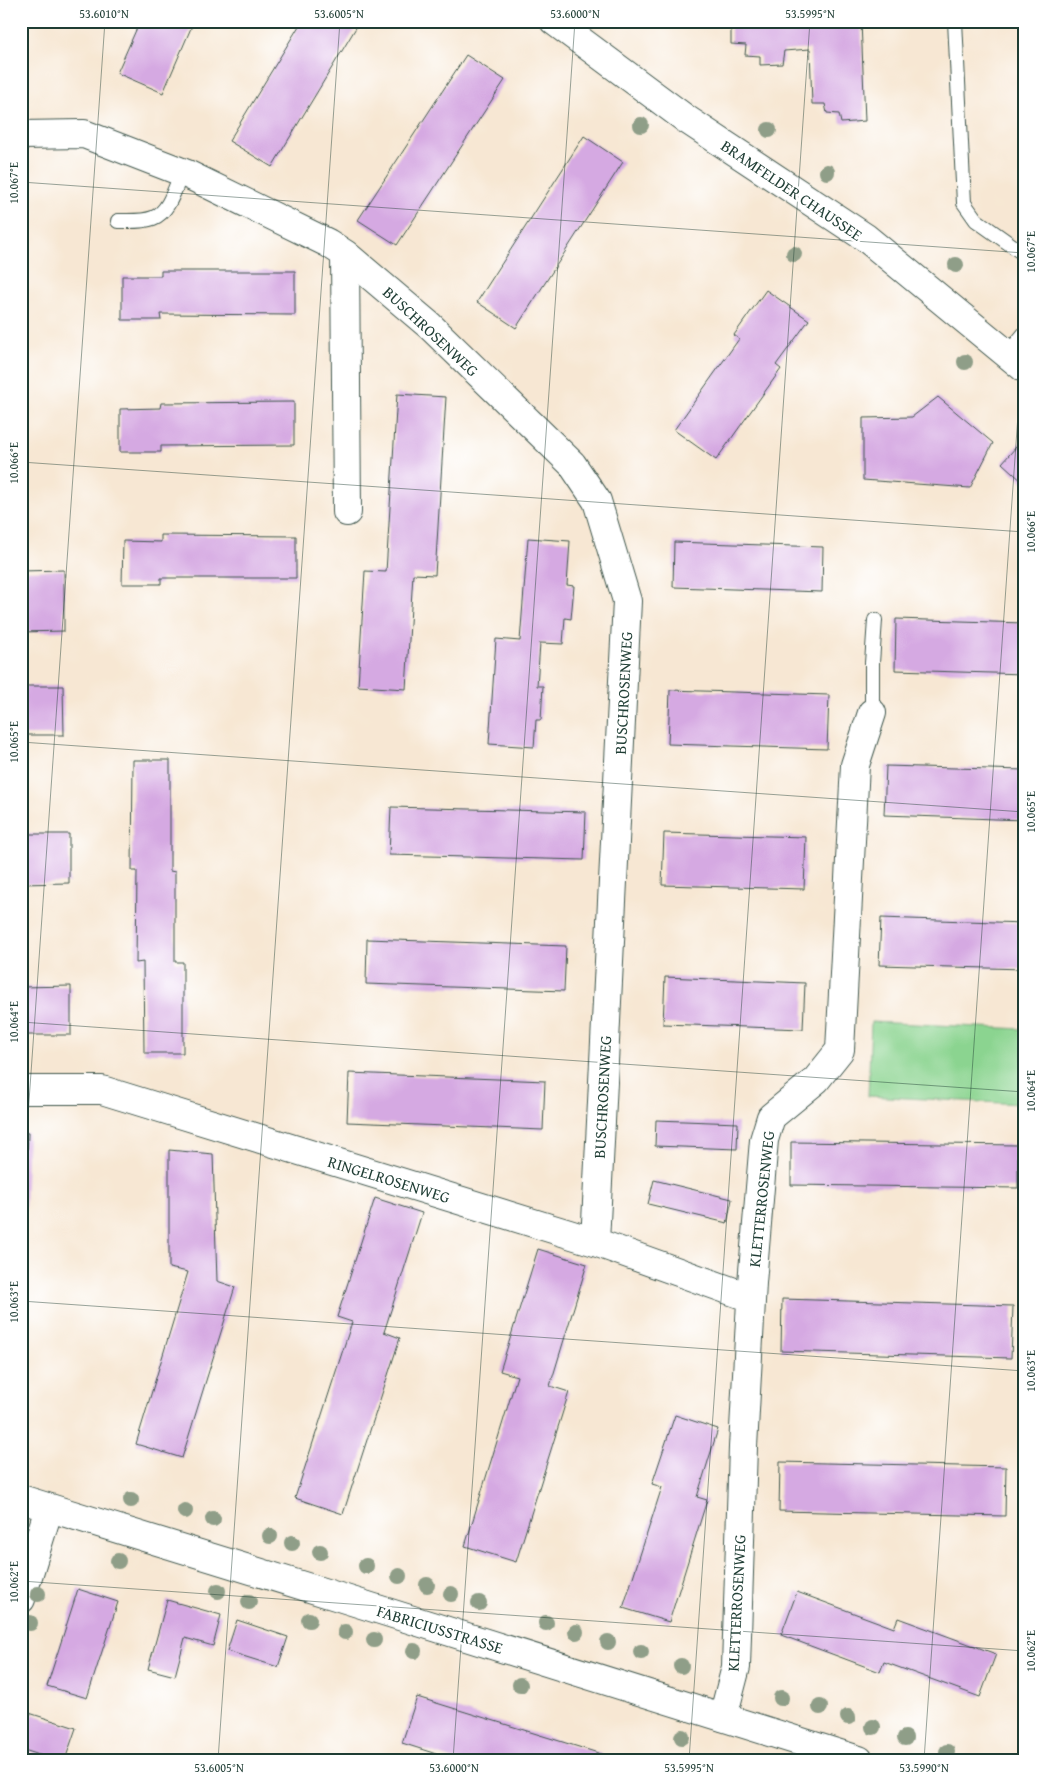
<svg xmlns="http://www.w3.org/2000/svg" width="1045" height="1781" font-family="'Gentium Book Plus',serif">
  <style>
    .green { fill: #8bd490; stroke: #558862 }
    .building { fill: #d5a9e2 }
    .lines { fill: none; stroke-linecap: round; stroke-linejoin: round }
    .service-casing { stroke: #3f564c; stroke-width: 16 }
    .minor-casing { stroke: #3f564c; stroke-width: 30 }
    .tertiary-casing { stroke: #3f564c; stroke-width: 30 }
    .primary-casing { stroke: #3f564c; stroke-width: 30 }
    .service { stroke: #fff; stroke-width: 14 }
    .minor { stroke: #fff; stroke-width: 28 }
    .tertiary { stroke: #fff; stroke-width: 28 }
    .primary { stroke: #fff; stroke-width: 28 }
    .tree { fill: #8f9e88 }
    .ticks { fill: none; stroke: #1f3d34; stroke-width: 1; stroke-opacity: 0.45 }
    .labels { text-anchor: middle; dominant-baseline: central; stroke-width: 5; stroke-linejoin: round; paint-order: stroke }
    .street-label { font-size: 16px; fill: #1f3d34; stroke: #fff }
    .neatline { fill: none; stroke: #1f3d34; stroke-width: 2 }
    .ticks-label { font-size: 12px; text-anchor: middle; fill: #1f3d34 }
  </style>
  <rect width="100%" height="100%" fill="#fff"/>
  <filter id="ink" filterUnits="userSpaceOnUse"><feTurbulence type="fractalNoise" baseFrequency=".02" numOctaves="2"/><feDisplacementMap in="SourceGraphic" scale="10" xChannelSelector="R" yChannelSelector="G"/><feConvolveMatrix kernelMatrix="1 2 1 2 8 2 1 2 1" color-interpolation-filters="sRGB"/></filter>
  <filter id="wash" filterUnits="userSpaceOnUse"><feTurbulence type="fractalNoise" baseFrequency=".0096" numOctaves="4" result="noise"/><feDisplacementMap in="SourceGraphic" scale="20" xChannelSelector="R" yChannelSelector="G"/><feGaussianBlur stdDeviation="1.12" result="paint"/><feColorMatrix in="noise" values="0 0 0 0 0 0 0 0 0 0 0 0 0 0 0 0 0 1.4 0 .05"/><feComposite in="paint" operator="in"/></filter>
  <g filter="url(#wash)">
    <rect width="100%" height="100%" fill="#f7e7d3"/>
    <path class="green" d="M 871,1022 L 1024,1029 L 1020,1104 L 868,1096 Z"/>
    <g id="blocks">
      <path class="building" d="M 140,21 L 194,21 L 163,93 L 117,73 Z
        M 302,21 L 360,21 L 272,167 L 229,141 Z
        M 731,21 L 861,21 L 865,121 L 841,123 L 839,114 L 827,113 L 825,104 L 812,104 L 810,49 L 784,51 L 782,64 L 760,65 L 760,56 L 745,55 L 746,45 L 731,44 Z
        M 466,55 L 505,80 L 397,245 L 358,220 Z
        M 584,136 L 623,162 L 516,328 L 477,302 Z
        M 161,271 L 295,271 L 295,315 L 160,314 L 161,320 L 122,320 L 122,276 L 161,276 Z
        M 766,290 L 809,320 L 776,365 L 781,369 L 716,460 L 674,430 L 739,339 L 734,335 Z
        M 397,394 L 446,397 L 435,575 L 413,574 L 406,689 L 358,686 L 365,571 L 386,572 Z
        M 938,397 L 993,443 L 970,488 L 863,480 L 863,418 L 912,417 Z
        M 294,402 L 294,445 L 161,446 L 161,452 L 120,452 L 120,409 L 160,408 L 161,403 Z
        M 1024,438 L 1024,483 L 1002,463 Z
        M 161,535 L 296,536 L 296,578 L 161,578 L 161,584 L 122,584 L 123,541 L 161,542 Z
        M 528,538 L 570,541 L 567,585 L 574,586 L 571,619 L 565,618 L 563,644 L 540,643 L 537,686 L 543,686 L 541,720 L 536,720 L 534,747 L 489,744 L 496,639 L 520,641 Z
        M 674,542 L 823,547 L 822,592 L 673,587 Z
        M 64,570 L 64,631 L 21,632 L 21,571 Z
        M 896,619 L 1024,623 L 1024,674 L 895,670 Z
        M 21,686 L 63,686 L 64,735 L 21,735 Z
        M 670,690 L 829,695 L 827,749 L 668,744 Z
        M 133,760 L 170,760 L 170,871 L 175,872 L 175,962 L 183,962 L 183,1053 L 144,1053 L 143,962 L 136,963 L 137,871 L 132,871 Z
        M 886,766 L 1024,770 L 1024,820 L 884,815 Z
        M 391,807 L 586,812 L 584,860 L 389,855 Z
        M 664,833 L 806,837 L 804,889 L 662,885 Z
        M 21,834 L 69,834 L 69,883 L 21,884 Z
        M 881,918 L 1024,923 L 1024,969 L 879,965 Z
        M 367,939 L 566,946 L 564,991 L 366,984 Z
        M 665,977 L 805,983 L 803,1029 L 663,1024 Z
        M 71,986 L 71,1035 L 21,1035 L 21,987 Z
        M 349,1073 L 545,1081 L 543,1130 L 347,1122 Z
        M 656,1120 L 738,1123 L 737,1149 L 655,1146 Z
        M 21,1132 L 28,1133 L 24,1235 L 21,1234 Z
        M 791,1142 L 1018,1145 L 1018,1188 L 791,1185 Z
        M 169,1150 L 213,1154 L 217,1281 L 235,1287 L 182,1458 L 136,1444 L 188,1272 L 169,1268 Z
        M 654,1180 L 732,1199 L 727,1223 L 648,1204 Z
        M 375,1198 L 422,1213 L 384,1332 L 400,1338 L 343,1514 L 295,1498 L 352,1322 L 337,1317 Z
        M 538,1249 L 587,1264 L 550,1386 L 569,1392 L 516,1562 L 465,1546 L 517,1376 L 500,1371 Z
        M 782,1299 L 1013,1306 L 1011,1358 L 781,1351 Z
        M 675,1415 L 718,1429 L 697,1497 L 707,1500 L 669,1622 L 623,1608 L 662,1487 L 652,1484 Z
        M 780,1462 L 1006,1467 L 1005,1516 L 779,1511 Z
        M 78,1589 L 118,1602 L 87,1698 L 47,1686 Z
        M 797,1592 L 894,1628 L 898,1618 L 996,1654 L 980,1697 L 884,1662 L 880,1672 L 781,1635 Z
        M 167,1600 L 221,1615 L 213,1646 L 185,1638 L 175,1676 L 148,1669 Z
        M 237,1620 L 288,1637 L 278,1667 L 227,1651 Z
        M 417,1697 L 608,1756 L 607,1760 L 455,1760 L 402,1743 Z
        M 26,1712 L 76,1728 L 65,1760 L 55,1760 L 21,1749 L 21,1726 Z"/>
    </g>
  </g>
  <g filter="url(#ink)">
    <use href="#blocks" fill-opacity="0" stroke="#3f564c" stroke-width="1"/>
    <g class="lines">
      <g class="service-casing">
        <path id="service" d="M 955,21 L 964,203 L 976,220 L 1024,254
          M 118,221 C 129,221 143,222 153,218 C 170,211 175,187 182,172
          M 1007,355 L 1024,334
          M 872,713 L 872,663 L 875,620"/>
      </g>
      <g class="minor-casing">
        <path id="minor" d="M 21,135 L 84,134 L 187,174 L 328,243 L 345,254 L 430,326 L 572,464 L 597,501 L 627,601 L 595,1242
          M 345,254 L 347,512
          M 21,1090 L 102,1090 L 595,1242 L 751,1298
          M 21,1599 L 49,1508
          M 723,1717 L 736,1667 L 743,1447 L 752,1283 L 764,1140 L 771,1117 L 816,1080 L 840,1050 L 855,765 L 872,713"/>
      </g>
      <g class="tertiary-casing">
        <path id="tertiary" d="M 21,1499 L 339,1597 L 859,1760"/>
      </g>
      <g class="primary-casing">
        <path id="primary" d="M 554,21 L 686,119 L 866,238 L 1024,368"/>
      </g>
      <use href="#service" class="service"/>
      <use href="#minor" class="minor"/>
      <use href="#tertiary" class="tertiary"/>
      <use href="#primary" class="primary"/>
    </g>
    <g class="tree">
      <circle cx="641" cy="125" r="8"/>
      <circle cx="769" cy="130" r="8"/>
      <circle cx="827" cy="172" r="8"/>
      <circle cx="794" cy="254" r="8"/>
      <circle cx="956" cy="265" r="8"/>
      <circle cx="965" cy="362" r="8"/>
      <circle cx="131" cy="1500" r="8"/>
      <circle cx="185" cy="1511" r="8"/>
      <circle cx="213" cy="1519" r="8"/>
      <circle cx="270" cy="1536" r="8"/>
      <circle cx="292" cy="1543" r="8"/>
      <circle cx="320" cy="1552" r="8"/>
      <circle cx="118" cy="1561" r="8"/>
      <circle cx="366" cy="1566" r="8"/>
      <circle cx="399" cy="1576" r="8"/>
      <circle cx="427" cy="1585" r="8"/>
      <circle cx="218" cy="1591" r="8"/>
      <circle cx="38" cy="1594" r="8"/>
      <circle cx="451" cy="1594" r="8"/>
      <circle cx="249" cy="1602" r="8"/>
      <circle cx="479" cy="1603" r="8"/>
      <circle cx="309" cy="1620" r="8"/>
      <circle cx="30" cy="1623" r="8"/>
      <circle cx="546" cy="1623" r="8"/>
      <circle cx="345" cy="1632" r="8"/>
      <circle cx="576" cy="1632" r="8"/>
      <circle cx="374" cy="1640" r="8"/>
      <circle cx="608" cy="1642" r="8"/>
      <circle cx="414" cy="1651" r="8"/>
      <circle cx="641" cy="1652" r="8"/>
      <circle cx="681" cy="1666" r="8"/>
      <circle cx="520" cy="1685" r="8"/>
      <circle cx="781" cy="1698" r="8"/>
      <circle cx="820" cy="1707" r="8"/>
      <circle cx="848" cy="1717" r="8"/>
      <circle cx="873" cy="1727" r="8"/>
      <circle cx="682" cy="1737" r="8"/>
      <circle cx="905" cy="1738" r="8"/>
      <circle cx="947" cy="1752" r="8"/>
    </g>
  </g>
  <path class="ticks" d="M 21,182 L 1024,253M 21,462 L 1024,532M 21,742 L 1024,812M 21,1022 L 1024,1092M 21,1215 L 105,21M 21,1301 L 1024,1371M 21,1581 L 1024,1651M 218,1760 L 340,21M 453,1760 L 575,21M 689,1760 L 810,21M 924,1760 L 1024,329"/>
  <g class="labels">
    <g class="street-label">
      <text transform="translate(792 190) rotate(34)">BRAMFELDER CHAUSSEE</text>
      <text transform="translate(431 331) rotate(43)">BUSCHROSENWEG</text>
      <text transform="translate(623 693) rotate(-87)">BUSCHROSENWEG</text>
      <text transform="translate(602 1097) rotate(-87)">BUSCHROSENWEG</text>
      <text transform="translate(389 1179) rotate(17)">RINGELROSENWEG</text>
      <text transform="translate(761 1199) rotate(-84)">KLETTERROSENWEG</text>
      <text transform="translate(736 1603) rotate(-87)">KLETTERROSENWEG</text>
      <text transform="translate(440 1629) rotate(17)">FABRICIUSSTRASSE</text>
    </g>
  </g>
  <rect width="1045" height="1781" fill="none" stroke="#fff" stroke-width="55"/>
  <rect x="28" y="28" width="990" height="1726" class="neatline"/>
  <g class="ticks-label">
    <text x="104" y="18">53.6010°N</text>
    <text x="339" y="18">53.6005°N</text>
    <text x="575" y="18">53.6000°N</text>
    <text x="810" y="18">53.5995°N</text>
    <text transform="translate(14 183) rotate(-90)" y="4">10.067°E</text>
    <text transform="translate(1031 252) rotate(-90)" y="4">10.067°E</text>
    <text transform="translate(14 463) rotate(-90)" y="4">10.066°E</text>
    <text transform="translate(1031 532) rotate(-90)" y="4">10.066°E</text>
    <text transform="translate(14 742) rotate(-90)" y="4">10.065°E</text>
    <text transform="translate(1031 812) rotate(-90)" y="4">10.065°E</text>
    <text transform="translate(14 1022) rotate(-90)" y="4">10.064°E</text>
    <text transform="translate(1031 1091) rotate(-90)" y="4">10.064°E</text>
    <text transform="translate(14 1302) rotate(-90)" y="4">10.063°E</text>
    <text transform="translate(1031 1371) rotate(-90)" y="4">10.063°E</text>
    <text transform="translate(14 1582) rotate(-90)" y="4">10.062°E</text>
    <text transform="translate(1031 1651) rotate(-90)" y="4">10.062°E</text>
    <text x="219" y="1772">53.6005°N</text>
    <text x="454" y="1772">53.6000°N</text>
    <text x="689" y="1772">53.5995°N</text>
    <text x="924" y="1772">53.5990°N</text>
  </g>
</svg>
